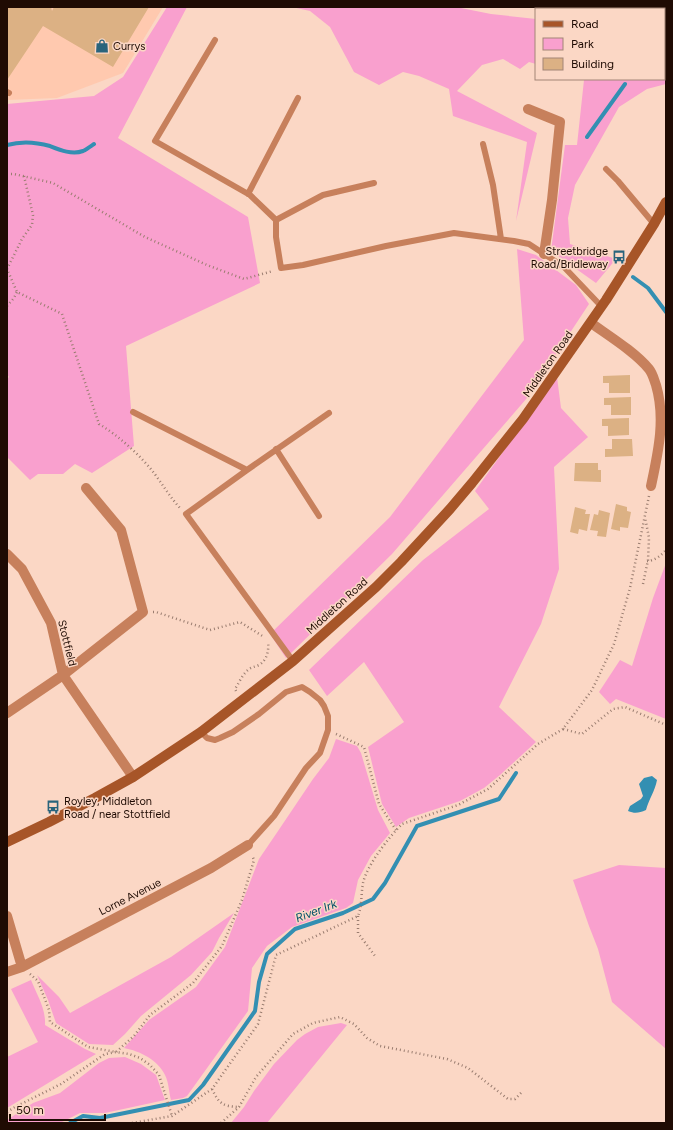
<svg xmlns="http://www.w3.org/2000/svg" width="673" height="1130" font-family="Figtree,sans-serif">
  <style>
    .built { fill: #ffc9af }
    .green { fill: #f9a0ce }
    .water { fill: #338fb2 }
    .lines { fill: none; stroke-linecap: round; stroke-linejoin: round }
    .stream { stroke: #338fb2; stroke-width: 4 }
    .building { fill: #dcb184 }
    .path { stroke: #9a7d70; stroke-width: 2.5; stroke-dasharray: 1 3; stroke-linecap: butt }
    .service { stroke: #c7805c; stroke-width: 6 }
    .minor { stroke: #c7805c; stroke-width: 10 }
    .secondary { stroke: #a75528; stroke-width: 10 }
    .motorway { stroke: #662e0e; stroke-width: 12 }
    .labels { text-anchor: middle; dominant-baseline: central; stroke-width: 3; stroke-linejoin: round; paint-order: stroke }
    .poi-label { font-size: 11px; fill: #1f0b03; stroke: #fbd7c5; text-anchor: start }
    .street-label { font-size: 11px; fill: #1f0b03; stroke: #fbd7c5 }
    .water-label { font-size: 12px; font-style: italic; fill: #005069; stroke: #fbd7c5 }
  </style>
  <rect width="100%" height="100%" fill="#fbd7c5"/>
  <path class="built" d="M 7,7 L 163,7 L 123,73 L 57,98 L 7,100 Z"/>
  <path class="green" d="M 167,7 L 187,7 L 118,138 L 248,217 L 260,283 L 126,346 L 134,446 L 92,473 L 75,464 L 63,474 L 38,474 L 30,480 L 8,458 L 7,459 L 7,379 L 9,377 L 7,374 L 7,104 L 94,96 L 123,77 Z
    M 292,7 L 456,7 L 491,14 L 536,19 L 536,64 L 529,62 L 520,69 L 503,59 L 482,65 L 457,91 L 537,133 L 516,221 L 527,142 L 453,116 L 449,89 L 419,76 L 403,72 L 379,85 L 354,72 L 330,27 L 310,11 Z
    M 664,26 L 666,26 L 666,84 L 647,89 L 619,107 L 575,185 L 568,218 L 570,244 L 616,259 L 596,283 L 551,251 L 565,145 L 577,145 L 584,80 L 582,79 L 664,79 Z
    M 517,249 L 536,255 L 576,285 L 589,304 L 527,398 L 392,554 L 286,658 L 270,634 L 390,517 L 524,340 Z
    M 557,377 L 561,408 L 588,437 L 554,467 L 559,569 L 541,624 L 499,707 L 536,742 L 500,775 L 484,788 L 460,801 L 409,818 L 396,827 L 382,804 L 368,747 L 404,722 L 364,662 L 327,696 L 309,670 L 423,560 L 489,509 L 475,491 Z
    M 666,563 L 666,719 L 616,699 L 610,704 L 599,692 L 620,660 L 632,666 L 653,598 Z
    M 336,739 L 357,746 L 361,753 L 378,810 L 390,833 L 371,856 L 358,880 L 353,903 L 346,908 L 292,927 L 267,946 L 252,968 L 248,1011 L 187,1096 L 183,1098 L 171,1100 C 169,1093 169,1083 165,1075 C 158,1060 140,1051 124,1048 L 149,1020 L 196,987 L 225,947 L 259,859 L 276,834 L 313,779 L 329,758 Z
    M 619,865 L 666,868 L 666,1049 L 612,1002 L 598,949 L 589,926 L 573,880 Z
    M 234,913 L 219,938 L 212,952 L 191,975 L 141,1016 L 125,1034 L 113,1045 L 89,1044 L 56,1023 L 48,1000 L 37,975 L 59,997 L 70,1013 L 171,957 Z
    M 31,980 C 37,995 46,1009 45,1025 L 85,1049 L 96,1054 L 7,1108 L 7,1057 L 38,1042 L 11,989 Z
    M 341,1023 L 347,1025 L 267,1123 L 231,1123 L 244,1107 L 254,1091 L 274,1064 L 297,1040 L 305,1034 L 318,1027 Z
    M 125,1057 L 141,1064 L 156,1075 L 165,1100 L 105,1113 L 80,1113 L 60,1123 L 7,1123 L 7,1120 L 33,1103 L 60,1093 L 99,1063 L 109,1058 Z"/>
  <path class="water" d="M 652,776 L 657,780 C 655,791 649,799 646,810 C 639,813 635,814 628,811 L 630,806 L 641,799 L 643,796 L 639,784 L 644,778 Z"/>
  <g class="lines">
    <path class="stream" d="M 587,137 L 625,84
      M 7,145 C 21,141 36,142 50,146 C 60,150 72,155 83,151 C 87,149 91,146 94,144
      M 633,277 L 648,288 L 666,312
      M 70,1123 L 83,1116 L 100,1118 L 189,1100 L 203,1085 L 255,1011 L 259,982 L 267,954 L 295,929 L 343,913 L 373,899 L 385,883 L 417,826 L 499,799 L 516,773"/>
  </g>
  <path class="building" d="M 7,7 L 51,7 L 52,11 L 54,7 L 149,7 L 113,67 L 43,26 L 7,80 Z
    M 630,375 L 630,393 L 609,393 L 609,383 L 603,383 L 603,376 Z
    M 631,397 L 631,415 L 611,415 L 611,405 L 604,405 L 604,398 Z
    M 629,418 L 629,435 L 608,436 L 608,426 L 602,426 L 602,419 Z
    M 612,439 L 632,439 L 633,456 L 605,457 L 605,449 L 612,449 Z
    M 575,463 L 598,463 L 598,470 L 601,470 L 601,482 L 574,481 Z
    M 616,504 L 627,507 L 627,511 L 631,512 L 628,528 L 620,527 L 620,531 L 611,529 Z
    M 575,507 L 586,510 L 585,514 L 590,514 L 587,531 L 579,529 L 578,534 L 570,532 Z
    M 599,510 L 610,513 L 606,537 L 597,536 L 598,531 L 590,530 L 594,514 L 598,515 Z"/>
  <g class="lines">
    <path class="path" d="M 7,174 L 14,174 L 53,183 L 145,237 L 207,265 L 244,279 L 273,271
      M 24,176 L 33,215 L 32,225 L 22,239 L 7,269 L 17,292 L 62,314 L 99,424 C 119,436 140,455 154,473 C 163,485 170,497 180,508
      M 7,306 L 14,298 L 17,292
      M 649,496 L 630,588 L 614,644 L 592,690 L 563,729 L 582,734 L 613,709 L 625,707 L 666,725
      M 647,561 C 654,561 662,555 666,550
      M 643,584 L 648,560 L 649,538 L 645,517
      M 153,612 L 156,612 L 210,630 L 240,622 L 264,637
      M 236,691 L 235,689 C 239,683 242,675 248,670 C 251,667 255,667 259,665 C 267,660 269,651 268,642
      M 336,734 L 364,747 L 379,804 L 396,830
      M 358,916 L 358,933 L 375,956
      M 30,974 L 38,981 L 49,1010 L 50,1022 L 88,1047 L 116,1052 L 134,1036 L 150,1015 L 193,983 L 222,946 L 242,900 L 254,860 L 252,855
      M 212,1089 C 219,1104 223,1106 238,1107
      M 7,1112 L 15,1107 L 61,1084 L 105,1054 L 116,1052 L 129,1054 L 140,1058 L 150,1065 L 159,1075 L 172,1116
      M 132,1123 L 172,1116 L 212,1089 L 258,1024 L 276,955 L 358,916 C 362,906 361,894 363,883 C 367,865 389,837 402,824 L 458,805 L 488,789 L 538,744 L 563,729
      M 221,1123 L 239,1107 L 256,1077 L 293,1034 L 313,1023 L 340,1017 L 354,1024 L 367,1038 L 380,1046 L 447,1059 L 468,1068 L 508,1099 L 515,1099 L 523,1091"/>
    <path class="service" d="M 215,40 L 155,141 L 250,195 L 276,220 L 276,237 L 281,268 L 303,265 L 386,246 L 454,233 L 514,241 L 529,244 L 564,267 L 602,307
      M 7,92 L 9,93
      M 483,144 L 493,185 L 501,239
      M 606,169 L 618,181 L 654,224
      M 248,194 L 298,98
      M 276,220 L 323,195 L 374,183
      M 133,412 L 247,470
      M 276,449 L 319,516
      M 293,661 L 186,514 L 247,470 L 329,413
      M 201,732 L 207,738 L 215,740 L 220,738 L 233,732 L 259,714 L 286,692 L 302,687 L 310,692 L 320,700 L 324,706 L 328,716 L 328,730 L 320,753 L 306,768 L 274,816 L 248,845"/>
    <path class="minor" d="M 528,109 L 560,122 L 552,200 L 544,254
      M 591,323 C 609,336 635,352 649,369 C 653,374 654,380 656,385 C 666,419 658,453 651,486
      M 7,554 L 22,569 L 51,623 L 63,675 L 133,777
      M 7,713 L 63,675 L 143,612 L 121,530 L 86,488
      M 7,916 L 22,967
      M 7,972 L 22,967 L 211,868 L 248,845"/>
    <path class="secondary" d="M 7,842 L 49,822 L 95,798 L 133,777 L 201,732 L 293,661 L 376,587 L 401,562 L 450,509 L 472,483 L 523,419 L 606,300 L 654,224 L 666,202"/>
    <path class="motorway" d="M 593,7 L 634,9
      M 664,10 L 666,11"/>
  </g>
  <defs>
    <g id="shop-bare" transform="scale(1.08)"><path d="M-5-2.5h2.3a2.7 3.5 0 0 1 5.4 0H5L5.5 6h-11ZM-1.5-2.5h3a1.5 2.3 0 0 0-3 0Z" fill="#29647c" stroke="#fbd7c5" stroke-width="2.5" paint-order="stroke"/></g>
    <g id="bus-bare" transform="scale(1.08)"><path d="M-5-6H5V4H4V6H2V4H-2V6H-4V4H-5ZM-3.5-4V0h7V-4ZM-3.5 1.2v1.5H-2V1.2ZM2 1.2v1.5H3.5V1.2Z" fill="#29647c" stroke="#fbd7c5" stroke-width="2.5" paint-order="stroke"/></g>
  </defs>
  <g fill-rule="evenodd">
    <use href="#shop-bare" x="102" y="46"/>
    <use href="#bus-bare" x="619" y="257"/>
    <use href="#bus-bare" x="53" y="807"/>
  </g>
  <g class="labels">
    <g class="poi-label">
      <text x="113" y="46">Currys</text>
      <text x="608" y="251" text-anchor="end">Streetbridge<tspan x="608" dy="13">Road/Bridleway</tspan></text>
      <text x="64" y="801">Royley, Middleton<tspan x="64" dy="13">Road / near Stottfield</tspan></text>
    </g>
    <g class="street-label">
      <text transform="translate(548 364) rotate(-55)">Middleton Road</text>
      <text transform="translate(337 606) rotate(-42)">Middleton Road</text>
      <text transform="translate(67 643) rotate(76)">Stottfield</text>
      <text transform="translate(130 897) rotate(-27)">Lorne Avenue</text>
    </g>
    <g class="water-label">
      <text transform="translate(316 911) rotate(-21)">River Irk</text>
    </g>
  </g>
  <rect width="673" height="1130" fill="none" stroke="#1f0b03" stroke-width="16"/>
  <rect x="535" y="8" width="130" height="72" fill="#fbd7c5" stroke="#a38577"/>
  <rect x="543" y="21" width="20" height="6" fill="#a75528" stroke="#a38577"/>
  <text x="571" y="28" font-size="12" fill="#1f0b03">Road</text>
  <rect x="543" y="38" width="20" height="12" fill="#f9a0ce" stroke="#a38577"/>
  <text x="571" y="48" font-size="12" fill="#1f0b03">Park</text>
  <rect x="543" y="58" width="20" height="12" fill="#dcb184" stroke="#a38577"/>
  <text x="571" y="68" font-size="12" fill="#1f0b03">Building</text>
  <path d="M10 1114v6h95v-6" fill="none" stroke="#1f0b03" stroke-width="2"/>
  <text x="16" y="1114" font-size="12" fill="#1f0b03" stroke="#fbd7c5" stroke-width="3" paint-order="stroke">50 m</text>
</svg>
